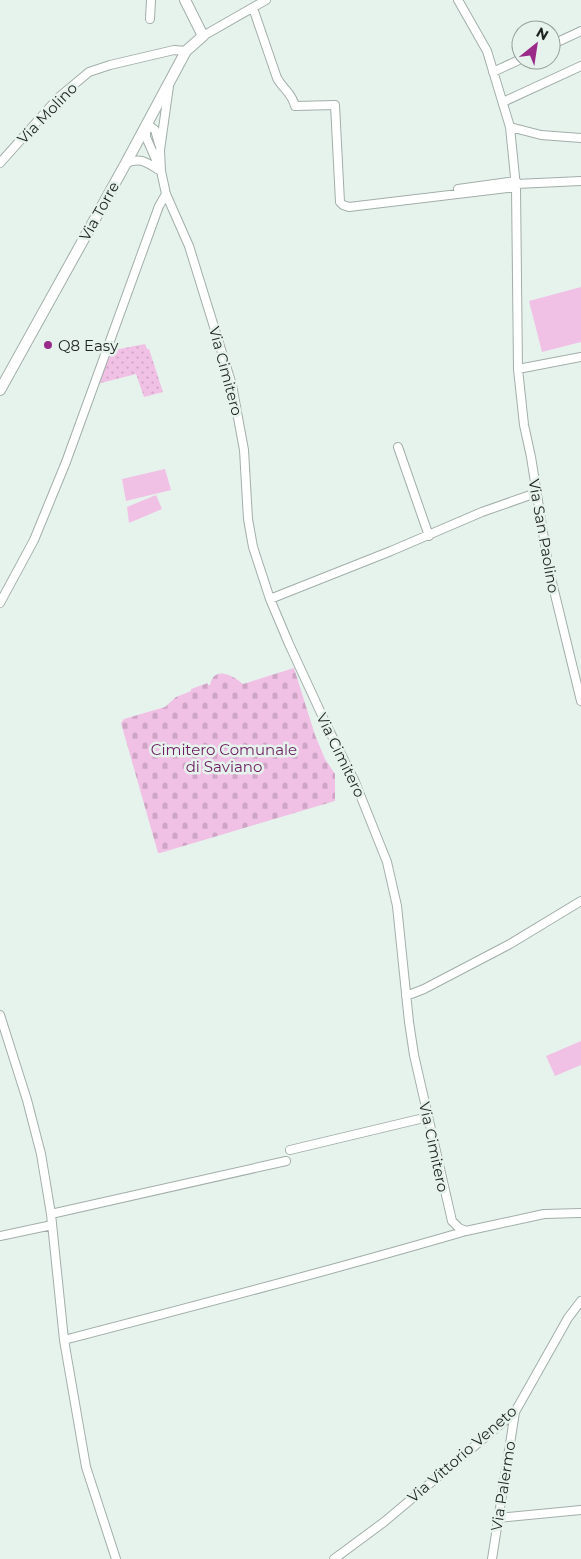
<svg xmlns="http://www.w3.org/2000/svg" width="581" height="1559" font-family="Montserrat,sans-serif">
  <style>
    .green { fill: url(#green-dots) }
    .cemetery { fill: url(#cemetery-stones) }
    .pitch { fill: #f1c0e5 }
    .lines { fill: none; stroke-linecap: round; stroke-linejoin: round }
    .minor-casing { stroke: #a2aea9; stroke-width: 10 }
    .secondary-casing { stroke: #a2aea9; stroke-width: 12 }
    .minor { stroke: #fff; stroke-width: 8 }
    .secondary { stroke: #fff; stroke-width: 10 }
    .poi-dot { fill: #9b2b89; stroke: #e6f3ed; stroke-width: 2 }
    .labels { text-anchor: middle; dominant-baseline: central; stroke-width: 5; stroke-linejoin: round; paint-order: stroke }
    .street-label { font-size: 15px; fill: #1f2321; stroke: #e6f3ed }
    .poi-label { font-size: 15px; fill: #1f2321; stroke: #e6f3ed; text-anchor: start }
    .park-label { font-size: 15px; fill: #6d1d60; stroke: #e6f3ed }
  </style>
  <defs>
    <pattern id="green-dots" width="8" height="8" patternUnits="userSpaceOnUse" patternTransform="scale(1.25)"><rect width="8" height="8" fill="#f1c0e5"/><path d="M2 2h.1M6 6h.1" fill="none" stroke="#cea5c4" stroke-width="1.8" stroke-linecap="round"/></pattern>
    <pattern id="cemetery-stones" width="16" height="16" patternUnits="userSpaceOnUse" patternTransform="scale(1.25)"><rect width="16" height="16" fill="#f1c0e5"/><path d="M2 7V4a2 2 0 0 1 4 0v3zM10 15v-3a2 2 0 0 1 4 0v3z" fill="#cea5c4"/></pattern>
  </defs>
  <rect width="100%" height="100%" fill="#e6f3ed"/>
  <path class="green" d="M 145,344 L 147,349 L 149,349 L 163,392 L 144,397 L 136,374 L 97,384 L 109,351 Z"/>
  <path class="cemetery" d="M 294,668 L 315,735 L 325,759 L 335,774 L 335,801 L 160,853 L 158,853 L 121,723 L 124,719 L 165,707 L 176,697 L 191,691 L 191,689 L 208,683 L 208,685 L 210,685 C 214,665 233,675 243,684 Z"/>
  <path class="pitch" d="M 581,287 L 581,342 L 542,352 L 529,301 Z
    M 165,469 L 171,490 L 126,501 L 122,479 Z
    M 156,495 L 162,509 L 129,523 L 127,507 Z
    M 581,1041 L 581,1065 L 555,1076 L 546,1056 Z"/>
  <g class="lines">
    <g class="minor-casing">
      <path id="minor" d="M 458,0 L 487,51 L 510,127 L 516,187 L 518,369 L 524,425 L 531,457 L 549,570 L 581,701
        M 253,8 L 277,78 C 283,89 292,93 295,106 L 335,105 L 340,202 L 343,205 L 349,207 L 516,187
        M 150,19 L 151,0
        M 203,36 L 266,0
        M 551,45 L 581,31
        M 493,72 L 521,59
        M 169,86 L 160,150 L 161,171 L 166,194 L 189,246 L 232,385 L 244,450 L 248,519 L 253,547 L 270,599 L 289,644 L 326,724 L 355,782 L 387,862 L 397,906 L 409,1022 L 414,1055 L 452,1221 L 459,1228 L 466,1231 L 544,1214 L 581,1213
        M 503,102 L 581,66
        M 510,127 L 541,135 L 581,138
        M 159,144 L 155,130 L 151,127 L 146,127 L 146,137 L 160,169
        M 0,163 L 59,97 L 89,72 L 110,65 L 174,50 L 186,51
        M 126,163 C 141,157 146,162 159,170
        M 516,184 L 581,181
        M 458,189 L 516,181
        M 518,369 L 581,357
        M 398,447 L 429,536
        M 270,599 L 391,551 L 482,512 L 536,493
        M 0,603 L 34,540 L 66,462 L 159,206 L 166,194
        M 406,996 L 424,989 L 510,944 L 581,901
        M 0,1015 L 27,1100 L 41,1154 L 51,1214 L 64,1340 L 86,1467 L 116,1559
        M 290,1150 L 428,1117
        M 51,1214 L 286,1161
        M 0,1236 L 52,1225
        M 64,1340 C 199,1305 333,1270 466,1231
        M 498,1518 L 581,1510
        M 334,1559 L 384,1522 L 515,1412 L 568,1318 L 581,1301
        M 492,1559 L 515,1412"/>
    </g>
    <g class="secondary-casing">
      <path id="secondary" d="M 0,390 L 126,163 L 186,51 L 203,36 L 185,0"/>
    </g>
    <use href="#minor" class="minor"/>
    <use href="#secondary" class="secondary"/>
  </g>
  <circle class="poi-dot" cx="48" cy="345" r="5"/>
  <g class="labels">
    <g class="street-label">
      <text transform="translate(47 113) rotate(-46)">Via Molino</text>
      <text transform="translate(99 211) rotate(-61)">Via Torre</text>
      <text transform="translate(226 371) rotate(75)">Via Cimitero</text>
      <text transform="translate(544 536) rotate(80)">Via San Paolino</text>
      <text transform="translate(341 755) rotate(64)">Via Cimitero</text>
      <text transform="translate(434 1147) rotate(78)">Via Cimitero</text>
      <text transform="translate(462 1454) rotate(-41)">Via Vittorio Veneto</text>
      <text transform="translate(503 1486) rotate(-81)">Via Palermo</text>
    </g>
    <g class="poi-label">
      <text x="58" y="345">Q8 Easy</text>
    </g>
    <g class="park-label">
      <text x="224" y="749">Cimitero Comunale<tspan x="224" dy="17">di Saviano</tspan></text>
    </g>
  </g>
  <g transform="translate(536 45) rotate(30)"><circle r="24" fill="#e6f3ed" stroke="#96a09b"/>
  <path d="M0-4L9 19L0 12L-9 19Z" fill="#9b2b89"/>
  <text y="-8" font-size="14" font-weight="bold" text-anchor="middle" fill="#1f2321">N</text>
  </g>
</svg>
